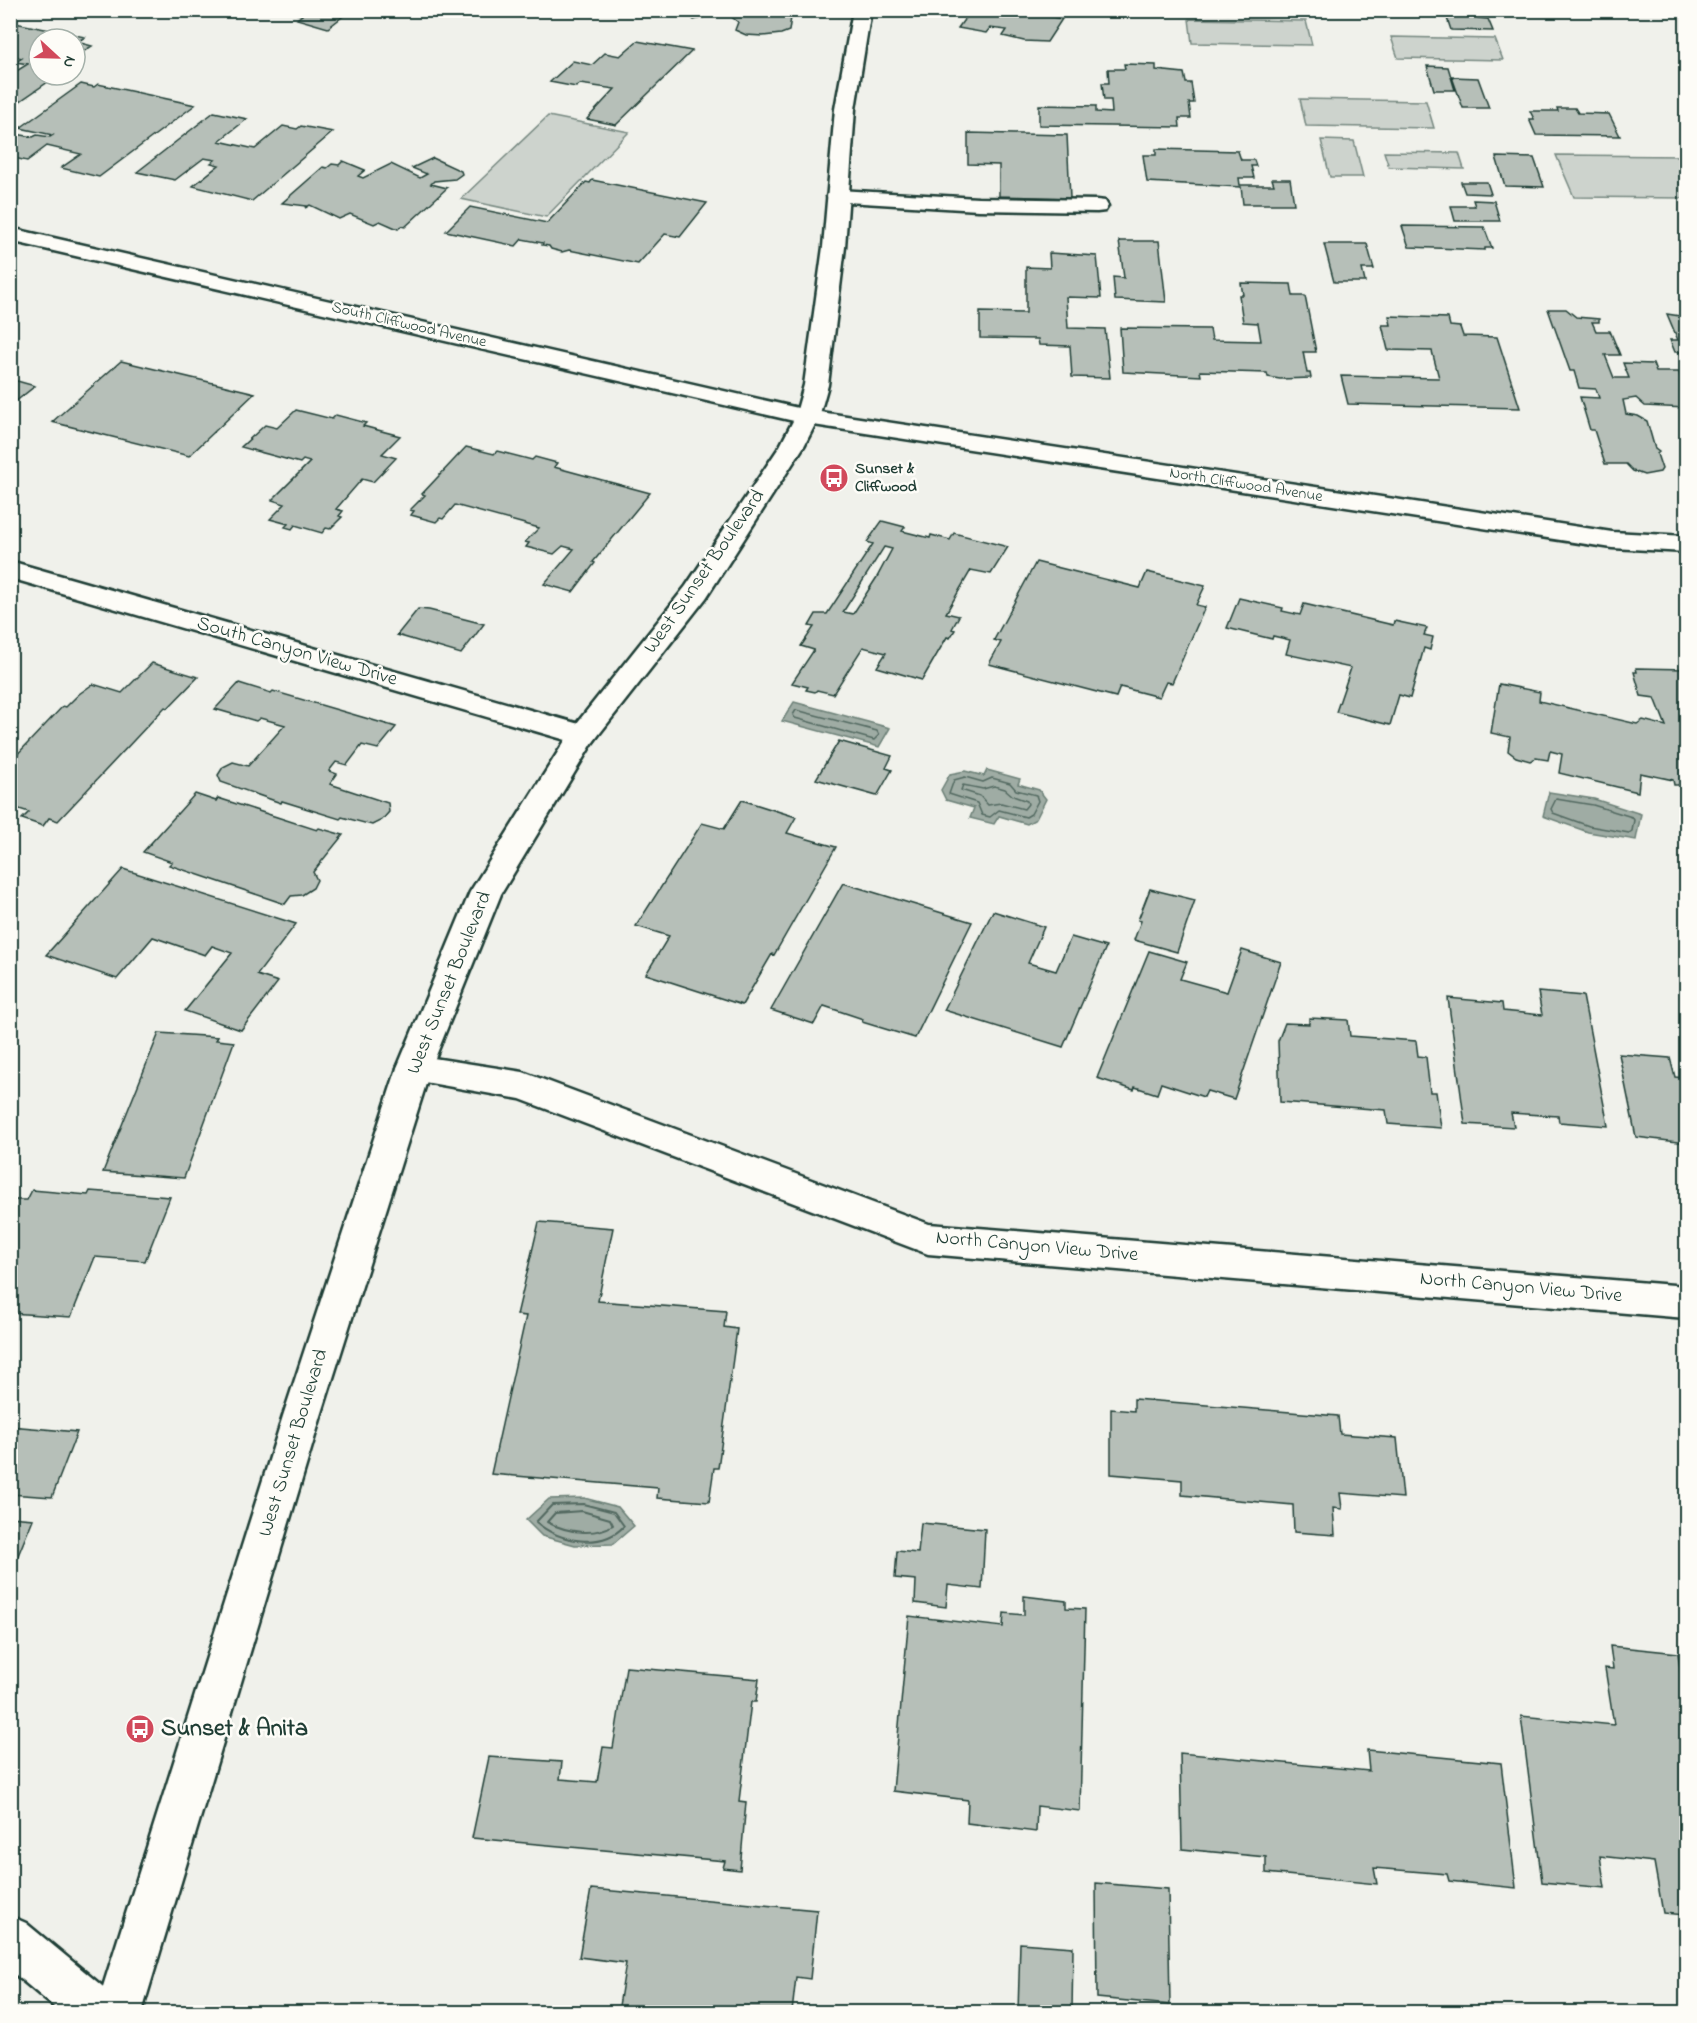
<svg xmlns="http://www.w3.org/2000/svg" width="1697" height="2023" font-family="'Indie Flower',sans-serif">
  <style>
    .green { fill: #cdd3cd; stroke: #768880; stroke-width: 1.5 }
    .water { fill: #9faca4; stroke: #6c8077; stroke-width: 1.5 }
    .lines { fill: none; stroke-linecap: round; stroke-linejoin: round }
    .shore-far1 { stroke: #526961; stroke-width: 1.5 }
    .shore { stroke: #526961; stroke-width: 2 }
    .building { fill: #b6bfb8; stroke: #1f3d34; stroke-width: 1.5; fill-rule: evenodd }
    .minor-casing { stroke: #1f3d34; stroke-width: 5 }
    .major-casing { stroke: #1f3d34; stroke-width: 5 }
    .minor { fill: #fdfcf7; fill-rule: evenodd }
    .major { fill: #fdfcf7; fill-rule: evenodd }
    .labels { text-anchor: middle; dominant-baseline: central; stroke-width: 5; stroke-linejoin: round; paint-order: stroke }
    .far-street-label { font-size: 16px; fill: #1f3d34; stroke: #fdfcf7 }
    .far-poi-label { font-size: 16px; font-weight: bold; fill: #1f3d34; stroke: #fdfcf7; text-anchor: start }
    .street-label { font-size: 20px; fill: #1f3d34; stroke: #fdfcf7 }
    .near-poi-label { font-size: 24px; font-weight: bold; fill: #1f3d34; stroke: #fdfcf7; text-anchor: start }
  </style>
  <rect width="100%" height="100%" fill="#f0f1eb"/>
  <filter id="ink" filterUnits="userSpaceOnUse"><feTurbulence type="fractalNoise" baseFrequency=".0167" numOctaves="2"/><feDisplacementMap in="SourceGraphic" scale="12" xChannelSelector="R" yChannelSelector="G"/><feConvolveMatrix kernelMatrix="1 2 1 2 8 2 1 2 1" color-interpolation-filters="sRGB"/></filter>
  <g filter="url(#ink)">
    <path class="green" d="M 1189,19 L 1306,21 L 1312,45 L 1192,43 Z
      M 1391,37 L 1495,39 L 1503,60 L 1398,58 Z
      M 1300,99 L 1426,101 L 1434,128 L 1306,126 Z
      M 548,116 L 629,132 L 546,217 L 461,199 Z
      M 1321,140 L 1354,141 L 1363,177 L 1330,177 Z
      M 1384,152 L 1459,153 L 1464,169 L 1389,167 Z
      M 1556,155 L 1686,156 L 1686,198 L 1574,197 Z"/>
    <path class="water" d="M 794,702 L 890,728 L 879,747 L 782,721 Z
      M 987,770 L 1020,779 L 1018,784 L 1039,790 L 1046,799 L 1036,819 L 1027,824 L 999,816 L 994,824 L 970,818 L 974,808 L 946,800 L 941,790 L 950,774 L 965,771 L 984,776 Z
      M 1549,792 L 1594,799 L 1641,814 L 1636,840 L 1588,832 L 1543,816 Z
      M 584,1498 L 618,1507 L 634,1526 L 613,1544 L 575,1545 L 542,1536 L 526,1520 L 549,1499 Z"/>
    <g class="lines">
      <path class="shore-far1" d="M 796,710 L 877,731 L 879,735 L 874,740 L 795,718 L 793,715 Z
        M 965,777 L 983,782 L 992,778 L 1010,783 L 1016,790 L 1036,795 L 1038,801 L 1031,814 L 1026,817 L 999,810 L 990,817 L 982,815 L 977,803 L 949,794 L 954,780 Z
        M 963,785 L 983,789 L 994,786 L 1005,789 L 1013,796 L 1027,801 L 1028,804 L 1024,809 L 1001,803 L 988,805 L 980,796 L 961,790 Z
        M 1556,799 L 1593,805 L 1632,817 L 1634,820 L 1632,831 L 1629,833 L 1589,826 L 1553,813 L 1551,809 Z"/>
      <path class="shore" d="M 583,1504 L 614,1512 L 624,1526 C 602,1550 559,1542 536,1522 L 552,1505 Z
        M 582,1511 L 610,1519 L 613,1525 C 594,1537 566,1532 547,1522 L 555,1513 Z"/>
    </g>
    <path class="building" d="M 98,10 L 132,10 L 125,16 Z
      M 294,10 L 351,10 L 328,28 L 297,19 L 302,15 L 291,12 Z
      M 674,10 L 792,10 L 789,31 L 781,34 L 763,36 L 746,35 L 735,30 L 738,22 L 725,12 L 694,20 L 687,14 L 680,15 Z
      M 971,10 L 1033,10 L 1031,13 L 1062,19 L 1047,42 L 1024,41 L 1003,36 L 1007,30 L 990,28 L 986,33 L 958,28 Z
      M 1217,10 L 1270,10 L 1271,14 L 1217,12 Z
      M 1616,10 L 1645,10 L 1646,12 L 1617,14 Z
      M 1445,12 L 1476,13 L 1478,18 L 1488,19 L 1493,31 L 1451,30 Z
      M 10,22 L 85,37 L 77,42 L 92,46 L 75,57 L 75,39 L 39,39 L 39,75 L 58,75 L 10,108 L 10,75 L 28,64 L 16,62 L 22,58 L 10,55 Z
      M 637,41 L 692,51 L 616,125 L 587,119 L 615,89 L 580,84 L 576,87 L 550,82 L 573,61 L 592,65 L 605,53 L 620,56 Z
      M 1124,64 L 1156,65 L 1156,70 L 1184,73 L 1186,83 L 1191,83 L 1194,103 L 1189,103 L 1191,118 L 1179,118 L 1180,127 L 1039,125 L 1039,105 L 1096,106 L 1096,112 L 1112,113 L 1111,100 L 1104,100 L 1102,83 L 1109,83 L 1108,69 L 1125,69 Z
      M 1427,66 L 1448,67 L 1455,90 L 1434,90 Z
      M 1452,77 L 1478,78 L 1489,108 L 1463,108 Z
      M 81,84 L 94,87 L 98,84 L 195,105 L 99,177 L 61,168 L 81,154 L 47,146 L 27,161 L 10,157 L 10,137 L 16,134 L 33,137 L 37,135 L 50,137 L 53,135 L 20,128 Z
      M 1557,108 L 1575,108 L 1578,113 L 1609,114 L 1620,136 L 1536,135 L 1529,119 L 1534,119 L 1530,111 L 1558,111 Z
      M 214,112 L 247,119 L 219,141 L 255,149 L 283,126 L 297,129 L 301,126 L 333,132 L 252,201 L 193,186 L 219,165 L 211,163 L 215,160 L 204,158 L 175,180 L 137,172 Z
      M 968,133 L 1067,135 L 1070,198 L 999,196 L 999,165 L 968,164 Z
      M 1156,149 L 1238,151 L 1241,160 L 1254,160 L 1256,166 L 1251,166 L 1254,178 L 1239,178 L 1240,185 L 1274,185 L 1272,179 L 1290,179 L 1294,204 L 1243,204 L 1241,187 L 1147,182 L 1143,155 L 1156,155 Z
      M 1496,157 L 1534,158 L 1544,187 L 1505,186 Z
      M 433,158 L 461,171 L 462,174 L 455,179 L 434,181 L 431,184 L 447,188 L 405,227 L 401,226 L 398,229 L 380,221 L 374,224 L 350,214 L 339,219 L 310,205 L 305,208 L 307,206 L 282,203 L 323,167 L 327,168 L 332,164 L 339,165 L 343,161 L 365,170 L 358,176 L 363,178 L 391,164 L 420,178 L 427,174 L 412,168 Z
      M 592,180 L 707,203 L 680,237 L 665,234 L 638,264 L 569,250 L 562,252 L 551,249 L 549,246 L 542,245 L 543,243 L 522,239 L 516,246 L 446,231 L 470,207 L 547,223 L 586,182 L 590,183 Z
      M 1461,182 L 1487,182 L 1491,194 L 1465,193 Z
      M 1473,200 L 1494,201 L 1500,221 L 1455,221 L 1451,206 L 1475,206 Z
      M 1402,226 L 1484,227 L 1492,248 L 1485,248 L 1485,250 L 1409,247 Z
      M 1119,241 L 1159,241 L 1166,302 L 1115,300 L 1113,277 L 1124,278 Z
      M 1324,244 L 1367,244 L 1374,269 L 1362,269 L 1365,282 L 1334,282 Z
      M 1049,253 L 1097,256 L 1101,298 L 1066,297 L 1068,328 L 1105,329 L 1110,378 L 1072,377 L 1070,346 L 1039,345 L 1038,339 L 980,338 L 980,312 L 1026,313 L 1026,267 L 1050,268 Z
      M 1241,283 L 1291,284 L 1293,296 L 1305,296 L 1316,352 L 1303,352 L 1307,373 L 1310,373 L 1311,378 L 1280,379 L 1268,377 L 1267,373 L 1200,371 L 1201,376 L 1123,372 L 1120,328 L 1210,329 L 1212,340 L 1261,341 L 1258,323 L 1243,322 L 1239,295 L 1243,295 Z
      M 1548,309 L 1566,309 L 1576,317 L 1599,319 L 1599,322 L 1592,322 L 1596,331 L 1610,331 L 1620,355 L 1605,355 L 1614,378 L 1629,378 L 1623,363 L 1653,364 L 1656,372 L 1679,372 L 1681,379 L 1686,379 L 1686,408 L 1645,406 L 1636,398 L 1623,400 L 1626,414 L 1638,416 L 1647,421 L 1655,449 L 1659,452 L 1657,454 L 1662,469 L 1660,472 L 1644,475 L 1633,471 L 1626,464 L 1605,464 L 1594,430 L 1590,430 L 1580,397 L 1599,398 L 1596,389 L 1579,388 L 1574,371 L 1570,371 Z
      M 1667,314 L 1686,317 L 1686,365 L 1680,352 L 1675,352 L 1670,340 L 1678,340 Z
      M 1389,316 L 1448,318 L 1450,326 L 1460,327 L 1463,336 L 1497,337 L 1520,408 L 1348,404 L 1341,376 L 1439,378 L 1432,351 L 1388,350 L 1382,325 L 1391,325 Z
      M 121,361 L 255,393 L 189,456 L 52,422 Z
      M 10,379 L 35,386 L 10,406 Z
      M 296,410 L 332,419 L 336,415 L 366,423 L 363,426 L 400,436 L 382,454 L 396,458 L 373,482 L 362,479 L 336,509 L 343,511 L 339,516 L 342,517 L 330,529 L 326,528 L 322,533 L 295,525 L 292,529 L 285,527 L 288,524 L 270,519 L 285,504 L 272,500 L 310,462 L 303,460 L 300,463 L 241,447 L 265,425 L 277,428 Z
      M 466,447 L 494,454 L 497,451 L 532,460 L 535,457 L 557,463 L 554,467 L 650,493 L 593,562 L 595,563 L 573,592 L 544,584 L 574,549 L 563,546 L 554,554 L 526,547 L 529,543 L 525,542 L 539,528 L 455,505 L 443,519 L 440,518 L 436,522 L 411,515 L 414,511 L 410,510 L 425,495 L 422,494 Z
      M 882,521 L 905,527 L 902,531 L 930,538 L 931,535 L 950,540 L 954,533 L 1008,547 L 991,574 L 971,570 L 946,613 L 959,616 L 952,629 L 955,630 L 950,638 L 947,637 L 922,680 L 877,667 L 886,653 L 863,647 L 833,694 L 817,690 L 815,692 L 806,690 L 808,687 L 792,683 L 814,650 L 801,646 L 814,627 L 809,626 L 816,614 L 827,614 L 873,544 L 867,542 ZM 884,547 L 892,549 L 877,577 L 853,614 L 843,612 Z
      M 1036,562 L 1140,588 L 1147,572 L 1205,586 L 1196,605 L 1205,607 L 1172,683 L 1166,682 L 1159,697 L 1120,687 L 1116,697 L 989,664 L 1001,642 L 994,640 Z
      M 1239,598 L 1283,608 L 1282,611 L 1300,615 L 1304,604 L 1393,625 L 1394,621 L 1427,628 L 1424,635 L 1433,637 L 1430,650 L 1424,648 L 1410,698 L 1399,695 L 1390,725 L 1336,712 L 1351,668 L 1286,654 L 1290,640 L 1273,636 L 1272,639 L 1227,628 Z
      M 418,609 L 429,610 L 484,624 L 461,654 L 397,635 Z
      M 152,663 L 198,677 L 168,708 L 165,707 L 58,821 L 49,818 L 43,826 L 22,819 L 29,812 L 10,806 L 10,762 L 63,706 L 66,707 L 79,694 L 93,684 L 122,693 Z
      M 1636,668 L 1686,669 L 1686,785 L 1674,785 L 1673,780 L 1640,773 L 1638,792 L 1559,773 L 1562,754 L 1550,751 L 1548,760 L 1536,758 L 1530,761 L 1516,757 L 1508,751 L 1510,737 L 1491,733 L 1499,684 L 1540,692 L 1539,701 L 1637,724 L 1643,720 L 1666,726 L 1655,698 L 1641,696 L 1634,672 L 1637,672 Z
      M 239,683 L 271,693 L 273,691 L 396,727 L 378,749 L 362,745 L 347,765 L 336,762 L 329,771 L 337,774 L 330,784 L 388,803 L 389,812 L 382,820 L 372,825 L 342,817 L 340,819 L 282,801 L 281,803 L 221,782 L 218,775 L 223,767 L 233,762 L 248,766 L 285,725 L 260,718 L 256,721 L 215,709 Z
      M 839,741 L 892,756 L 886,768 L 892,770 L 877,796 L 816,779 Z
      M 195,794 L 216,801 L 218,798 L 317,830 L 319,828 L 343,835 L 313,872 L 317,880 L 313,888 L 302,895 L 291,896 L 285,904 L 169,865 L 172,862 L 143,852 Z
      M 742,800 L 796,817 L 787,833 L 836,847 L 774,955 L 772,954 L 742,1005 L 646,974 L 669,936 L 636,926 L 702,823 L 724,829 Z
      M 123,869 L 296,924 L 257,975 L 278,982 L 241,1030 L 185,1011 L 232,953 L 212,946 L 205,955 L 153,937 L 117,979 L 46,955 Z
      M 843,883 L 972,922 L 915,1038 L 862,1022 L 863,1019 L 824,1006 L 814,1024 L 771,1010 Z
      M 1150,889 L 1195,900 L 1177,952 L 1134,940 L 1141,921 L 1138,920 Z
      M 993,911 L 1044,927 L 1028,963 L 1056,971 L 1071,937 L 1106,947 L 1063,1047 L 944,1010 Z
      M 1242,950 L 1281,962 L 1234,1099 L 1207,1091 L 1204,1097 L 1161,1083 L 1157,1094 L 1135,1087 L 1134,1090 L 1097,1078 L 1149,951 L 1187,962 L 1180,979 L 1227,992 Z
      M 1538,992 L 1583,996 L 1608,1126 L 1559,1122 L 1558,1116 L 1511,1113 L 1514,1127 L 1465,1124 L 1448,998 L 1502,1003 L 1503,1011 L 1542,1015 Z
      M 1309,1018 L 1348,1020 L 1350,1036 L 1416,1041 L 1418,1056 L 1426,1057 L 1430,1092 L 1436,1092 L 1441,1128 L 1388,1124 L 1386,1110 L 1280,1102 L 1278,1041 L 1285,1023 L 1309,1024 Z
      M 159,1033 L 218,1037 L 216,1040 L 234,1042 L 184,1178 L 103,1172 Z
      M 1619,1054 L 1670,1058 L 1675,1077 L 1686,1078 L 1686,1143 L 1636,1137 Z
      M 32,1190 L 88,1195 L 90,1191 L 170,1197 L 145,1261 L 95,1257 L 71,1317 L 10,1313 L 10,1211 L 15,1200 L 27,1200 Z
      M 539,1222 L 613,1228 L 598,1301 L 726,1311 L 724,1327 L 737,1329 L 718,1468 L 714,1468 L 709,1502 L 657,1498 L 658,1488 L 491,1474 L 526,1316 L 517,1315 Z
      M 1134,1399 L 1338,1416 L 1340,1434 L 1397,1438 L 1403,1498 L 1340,1493 L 1342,1509 L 1333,1508 L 1335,1535 L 1294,1532 L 1293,1505 L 1182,1495 L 1182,1480 L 1111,1474 L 1111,1409 L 1134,1411 Z
      M 10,1426 L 77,1432 L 52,1497 L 10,1494 Z
      M 10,1517 L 33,1519 L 10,1575 Z
      M 921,1523 L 985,1529 L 982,1589 L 948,1585 L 946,1607 L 915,1603 L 916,1580 L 895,1578 L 897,1551 L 918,1553 Z
      M 1024,1596 L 1066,1601 L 1066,1608 L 1085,1609 L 1080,1811 L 1037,1806 L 1036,1832 L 967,1823 L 968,1800 L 893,1791 L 909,1616 L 1003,1627 L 1004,1613 L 1024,1615 Z
      M 1610,1646 L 1678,1653 L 1681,1676 L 1686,1677 L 1686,1915 L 1663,1913 L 1654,1862 L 1600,1856 L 1605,1888 L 1542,1882 L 1521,1716 L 1614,1725 L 1605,1668 L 1613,1669 Z
      M 626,1667 L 759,1679 L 756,1702 L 751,1702 L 739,1801 L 746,1802 L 740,1870 L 723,1868 L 725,1861 L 472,1838 L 489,1757 L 562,1762 L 560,1779 L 597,1782 L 603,1747 L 613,1748 Z
      M 1367,1750 L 1501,1763 L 1516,1888 L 1449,1881 L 1447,1874 L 1374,1868 L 1377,1884 L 1266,1873 L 1266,1857 L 1182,1849 L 1180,1753 L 1369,1771 Z
      M 1096,1883 L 1168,1889 L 1170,2005 L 1097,1998 Z
      M 591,1889 L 817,1910 L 810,1979 L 796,1977 L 792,2012 L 618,2012 L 626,1963 L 579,1957 Z
      M 1020,1943 L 1073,1947 L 1072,2012 L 1018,2012 Z"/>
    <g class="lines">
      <g class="minor-casing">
        <path id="minor" d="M 838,190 L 978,198 L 1097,200 L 1105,201 L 1108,206 L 1105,211 L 1097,212 L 978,210 L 830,201 L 827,196 L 830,191 Z
          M 10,228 L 807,410 L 1612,532 L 1686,536 L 1686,552 L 1612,548 L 807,424 L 10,241 Z
          M 10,561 L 593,728 L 598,735 L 593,742 L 583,745 L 10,578 Z
          M 414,1055 L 523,1072 L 929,1224 L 1686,1286 L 1686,1318 L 928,1254 L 520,1099 L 402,1078 L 397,1068 L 402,1058 Z
          M 10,1916 L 26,1923 L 113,1995 L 119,2012 L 60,2012 L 10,1970 Z"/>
      </g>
      <g class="major-casing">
        <path id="major" d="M 853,10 L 871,10 L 855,109 L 845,247 L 828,385 L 819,417 L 804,446 L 706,598 L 593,742 L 501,894 L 431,1068 L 321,1416 L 142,2012 L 95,2012 L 283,1416 L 397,1068 L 470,892 L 573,728 L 686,586 L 780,446 L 795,417 L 804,385 L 823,247 L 835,109 Z"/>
      </g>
      <use href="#minor" class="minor"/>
      <use href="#major" class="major"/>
    </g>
  </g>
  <defs>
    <g id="bus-disc" transform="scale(1.5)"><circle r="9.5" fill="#d1495b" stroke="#fdfcf7"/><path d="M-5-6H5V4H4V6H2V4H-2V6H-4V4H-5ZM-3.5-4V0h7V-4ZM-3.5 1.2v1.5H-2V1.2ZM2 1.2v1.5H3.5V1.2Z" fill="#fff"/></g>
  </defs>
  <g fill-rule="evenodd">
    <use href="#bus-disc" x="834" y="478"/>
    <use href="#bus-disc" x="140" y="1729"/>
  </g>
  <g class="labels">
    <g class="far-street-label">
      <text transform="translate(409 325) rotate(13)">South Cliffwood Avenue</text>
      <text transform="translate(1246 485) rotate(9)">North Cliffwood Avenue</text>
    </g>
    <g class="far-poi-label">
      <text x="855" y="469">Sunset &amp;<tspan x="855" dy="18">Cliffwood</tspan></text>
    </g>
    <g class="street-label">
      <text transform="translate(705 572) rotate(-55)">West Sunset Boulevard</text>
      <text transform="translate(297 652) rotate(16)">South Canyon View Drive</text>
      <text transform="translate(450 983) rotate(-68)">West Sunset Boulevard</text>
      <text transform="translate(1037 1247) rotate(5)">North Canyon View Drive</text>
      <text transform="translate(1521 1288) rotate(5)">North Canyon View Drive</text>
      <text transform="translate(294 1443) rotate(-73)">West Sunset Boulevard</text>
    </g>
    <g class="near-poi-label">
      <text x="161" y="1729">Sunset &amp; Anita</text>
    </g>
  </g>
  <rect width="1697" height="2023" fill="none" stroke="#fdfcf7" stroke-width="36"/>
  <rect x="18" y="18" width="1661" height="1987" fill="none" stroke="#1f3d34" stroke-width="2" filter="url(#ink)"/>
  <g transform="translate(57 57) rotate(112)"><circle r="28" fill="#fdfcf7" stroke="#a4b0a9" stroke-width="1.5"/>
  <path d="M0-4.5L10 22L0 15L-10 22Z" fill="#d1495b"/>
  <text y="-9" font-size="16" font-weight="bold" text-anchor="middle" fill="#1f3d34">N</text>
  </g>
</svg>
